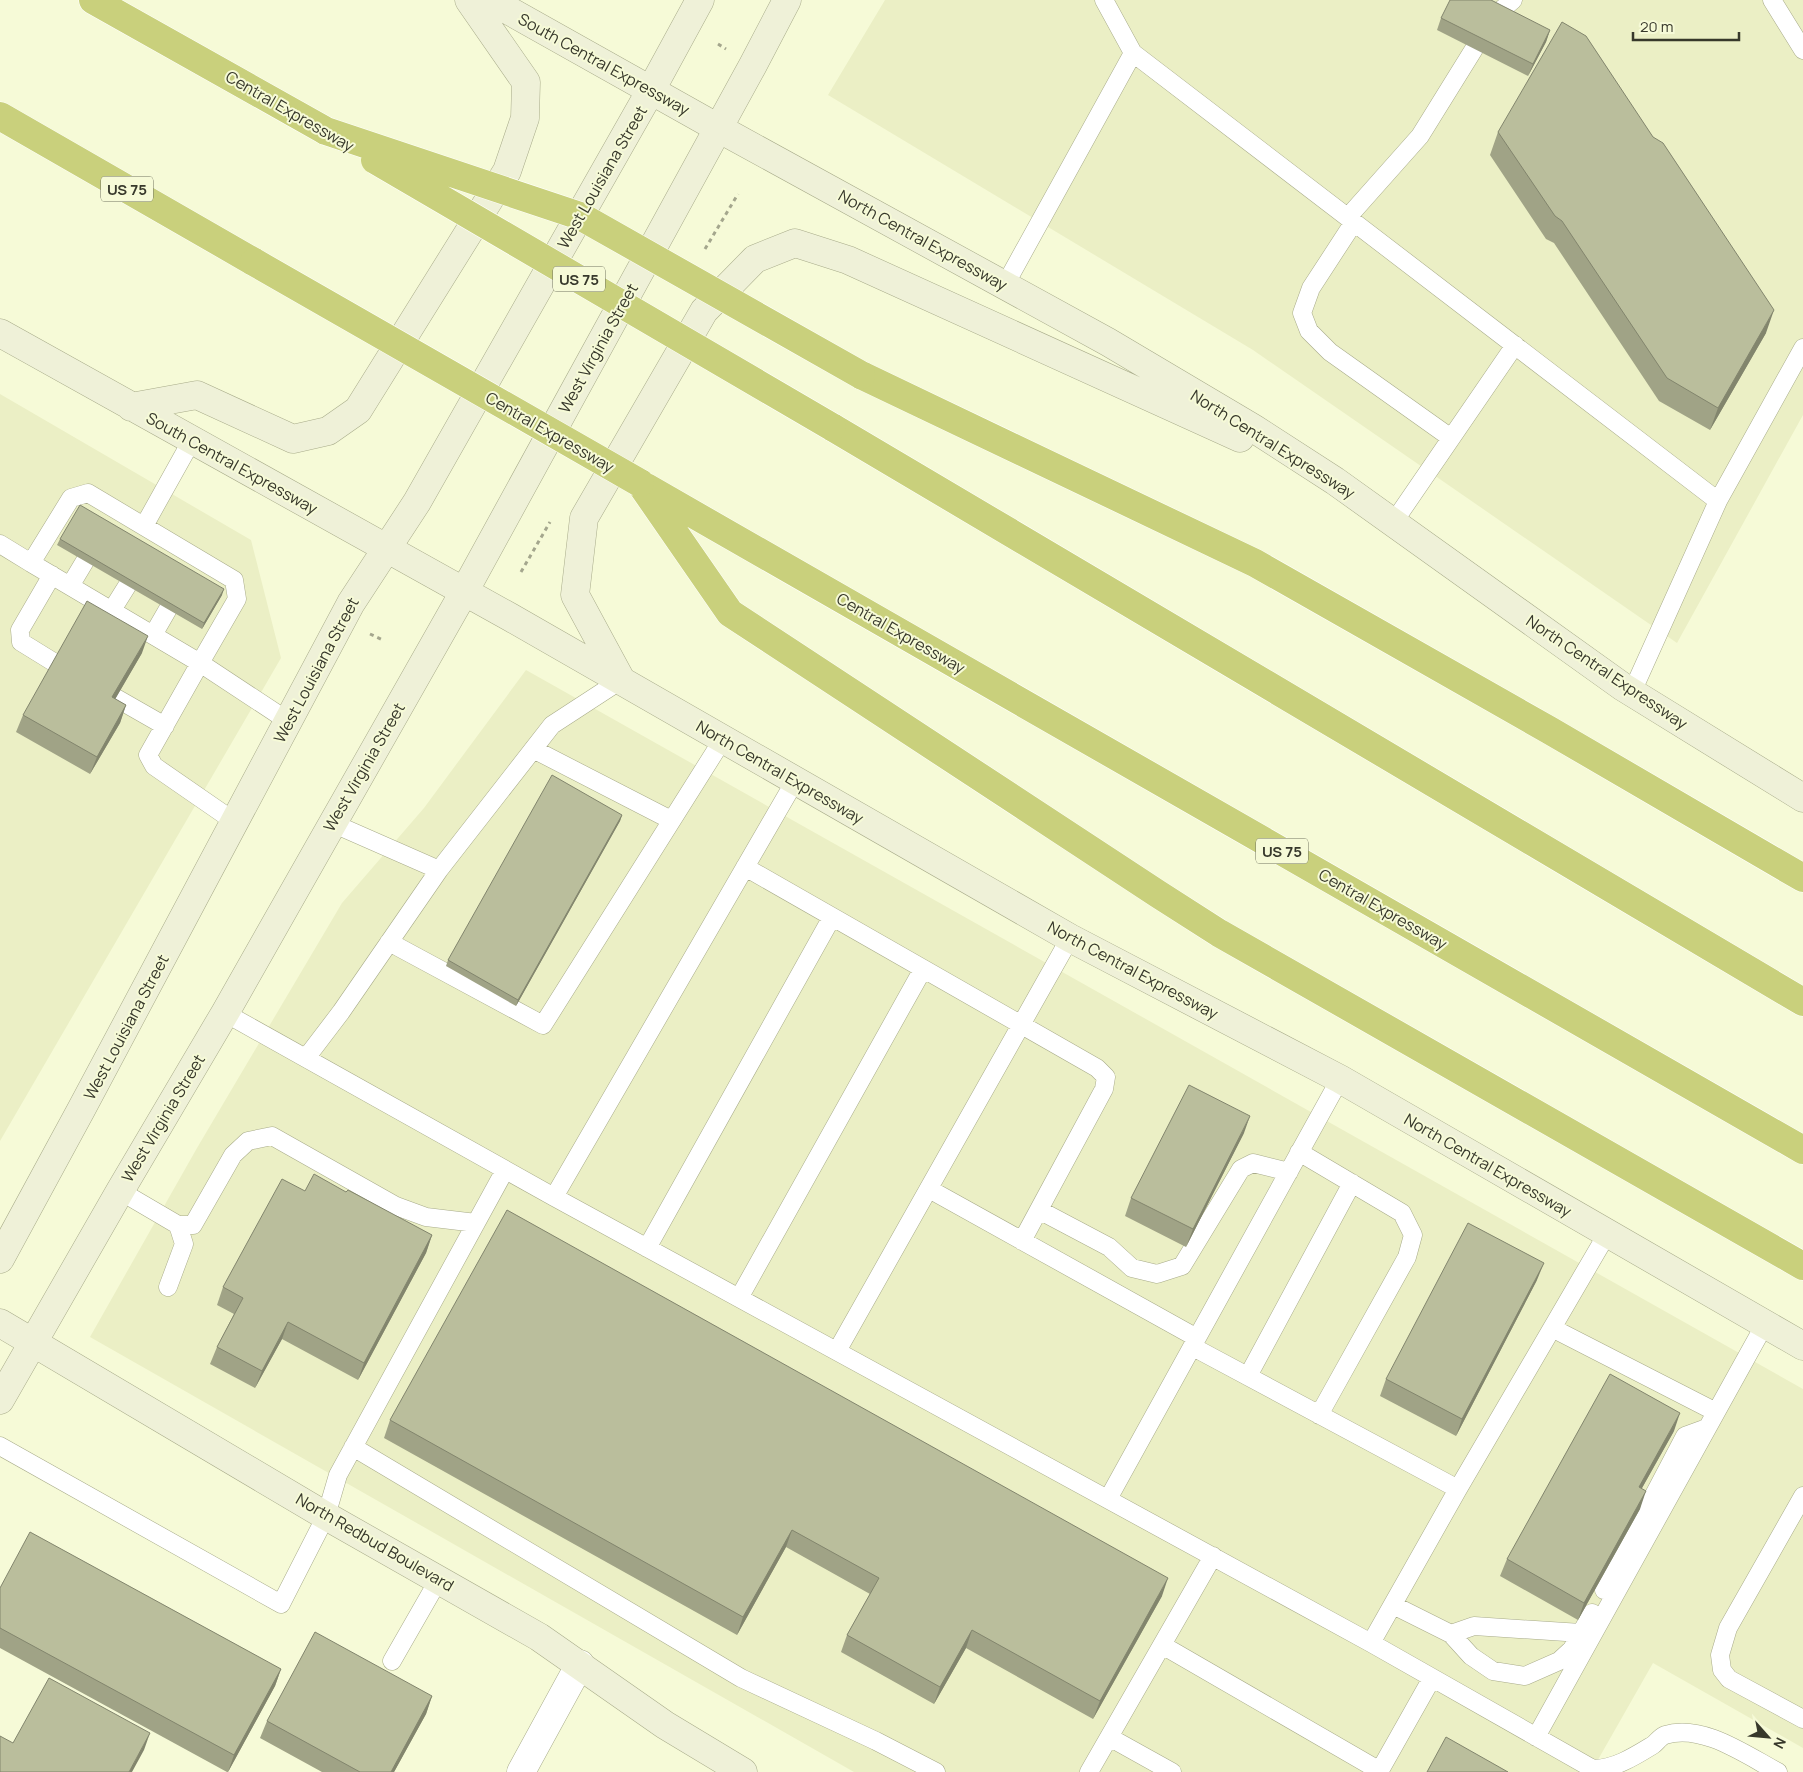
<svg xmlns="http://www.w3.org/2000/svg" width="1803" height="1772" font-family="Manrope,sans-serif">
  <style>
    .built { fill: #ebefc5 }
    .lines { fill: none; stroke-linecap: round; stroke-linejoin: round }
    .lane-casing { stroke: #a8ab8a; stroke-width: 19 }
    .street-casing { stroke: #a8ab8a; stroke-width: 29 }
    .secondary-casing { stroke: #a8ab8a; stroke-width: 29 }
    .highway-casing { stroke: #fff; stroke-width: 29 }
    .path { stroke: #a4a68d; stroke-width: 3; stroke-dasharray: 4 4; stroke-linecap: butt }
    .lane { stroke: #fff; stroke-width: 18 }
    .street { stroke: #fff; stroke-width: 28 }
    .secondary { stroke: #eff1d8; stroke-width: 28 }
    .highway { stroke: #c9d07c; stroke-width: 28 }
    .highway-bridge-casing { stroke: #fff; stroke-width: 29; stroke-linecap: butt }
    .highway-bridge { stroke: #c9d07c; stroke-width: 28 }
    .wall { fill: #a0a386 }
    .shaded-wall { fill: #82856d }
    .building { fill: #babe9c; stroke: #82856d }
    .labels { text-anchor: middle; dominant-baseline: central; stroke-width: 4; stroke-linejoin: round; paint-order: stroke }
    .shield { fill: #f6fad7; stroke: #70725f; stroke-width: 1 }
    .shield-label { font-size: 15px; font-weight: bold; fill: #37382b }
    .street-label { font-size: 16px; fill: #37382b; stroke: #f6fad7 }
  </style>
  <rect width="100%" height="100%" fill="#f6fad7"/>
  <path class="built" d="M 885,0 L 1803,0 L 1803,415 L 1677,643 L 1253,350 L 828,95 Z
    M 0,394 L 251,540 L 281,658 L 0,1141 Z
    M 526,670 L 1803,1389 L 1803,1748 L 1653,1663 L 1591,1772 L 854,1772 L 90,1337 L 197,1148 L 342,903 L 424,808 Z"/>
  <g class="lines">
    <g class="lane-casing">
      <path id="lane" d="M 1772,0 L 1803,50
        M 1494,16 L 1513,0
        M 1133,53 L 1718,501 L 1632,692
        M 1348,217 L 1420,136 L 1474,49
        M 1354,222 L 1311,288 L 1302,313 L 1309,331 L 1330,352 L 1451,438
        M 1005,285 L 1133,53 L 1104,0
        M 1718,501 L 1803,348
        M 1393,523 L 1515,345
        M 144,526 L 192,440
        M 0,544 L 31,563 L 71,498 L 88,493 L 234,580 L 237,599 L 200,663 L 288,721
        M 31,563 L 200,663 L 148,755 L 154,766 L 235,822
        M 52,575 L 20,630 L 21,642 L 55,663
        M 70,586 L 85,561
        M 112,610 L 127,586
        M 153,635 L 168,609
        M 116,698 L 165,726
        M 533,749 L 671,820
        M 332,823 L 439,870
        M 745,867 L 1097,1068 L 1106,1077 L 1104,1089 L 1022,1241
        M 389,942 L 543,1025 L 723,739
        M 225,1013 L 554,1197 L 1371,1643 L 1593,1769 C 1615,1769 1635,1756 1653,1745 C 1657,1742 1660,1737 1665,1735 C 1702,1723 1746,1755 1778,1772
        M 306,1058 L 341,1012 L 439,870 L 552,725 L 621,680
        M 1299,1152 L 1402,1213 L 1413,1235 L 1407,1257 L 1319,1415
        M 929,1189 L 1197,1338
        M 120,1191 L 178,1225 L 193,1225 L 233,1155 L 248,1141 L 272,1136 L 396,1206 L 426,1217 L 476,1223
        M 554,1197 L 795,781
        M 1039,1210 L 1109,1247 L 1132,1268 L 1157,1274 L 1182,1266 L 1241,1169 L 1253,1163 L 1289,1172
        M 647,1248 L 832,917
        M 168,1287 L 184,1244 L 178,1225
        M 739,1298 L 923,969
        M 1552,1328 L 1716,1412
        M 1193,1347 L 1458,1489
        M 837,1351 L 1070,938
        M 1248,1376 L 1352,1183
        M 0,1446 L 281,1604 L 326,1516 L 338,1475 L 505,1170
        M 353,1447 L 741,1678 L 876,1741 L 936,1772
        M 1803,1496 L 1728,1628 L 1720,1655 L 1722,1670 L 1729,1679 L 1803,1719
        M 1108,1499 L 1340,1079
        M 1604,1590 L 1685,1436 L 1707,1428
        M 1393,1605 L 1451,1634 L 1474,1626 L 1581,1633 L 1592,1613
        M 1451,1634 L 1471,1656 L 1493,1671 L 1525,1676 L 1559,1661 L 1572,1649 L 1581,1633
        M 1371,1643 L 1458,1489 L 1607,1234
        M 1162,1645 L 1380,1771
        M 392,1661 L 439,1579
        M 1109,1737 L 1172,1772
        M 1536,1737 L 1765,1324
        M 1089,1772 L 1213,1556
        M 1379,1772 L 1432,1678"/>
    </g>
    <g class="street-casing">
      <path id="street" d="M 521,1772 L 580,1664"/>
    </g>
    <g class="secondary-casing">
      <path id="secondary" d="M 490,0 L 718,128 L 1108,342 L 1253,428 L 1335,481 L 1623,687 L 1803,798
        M 0,333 L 510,617 L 1070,938 L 1340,1079 L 1803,1346
        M 131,407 L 197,395 L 293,439 L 328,431 L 358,410 L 507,171 L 525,118 L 526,82 L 469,0
        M 621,680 L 575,595 L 584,518 L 704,311 L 755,259 L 795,243 L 848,260 L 1240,438
        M 0,1259 L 82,1108 L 351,603 L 417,502 L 651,90 L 700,0
        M 0,1323 L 326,1516 L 539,1637 L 665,1725 L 743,1772
        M 0,1400 L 120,1191 L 225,1013 L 464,592 L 753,65 L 787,0"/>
    </g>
    <g class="highway-casing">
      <path id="highway" d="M 93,0 L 326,131
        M 0,116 L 254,262
        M 861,375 L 1255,563 L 1549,730 L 1803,878
        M 832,427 L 1803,1002
        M 640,483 L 730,613 L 1158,894 L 1219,933 L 1803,1266
        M 646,487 L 1803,1150"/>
    </g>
    <path class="path" d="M 718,44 L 726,49
      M 705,249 L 738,194
      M 521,572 L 550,522
      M 370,634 L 383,640"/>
    <use href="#lane" class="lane"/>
    <use href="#street" class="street"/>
    <use href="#secondary" class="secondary"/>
    <use href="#highway" class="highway"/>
    <g class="highway-bridge-casing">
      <path id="highway-bridge" d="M 326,131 L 580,216 L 861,375
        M 375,160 L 832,427
        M 254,262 L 640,483"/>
    </g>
    <use href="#highway-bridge" class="highway-bridge"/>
  </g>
  <path class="wall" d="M 1441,18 L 1550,30 L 1546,42 L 1528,76 L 1437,30 Z
    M 1498,132 L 1766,333 L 1710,430 L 1659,401 L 1554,243 L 1546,239 L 1490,155 Z
    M 60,539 L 222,595 L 202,629 L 57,545 Z
    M 142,653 L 115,699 L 126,705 L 120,723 L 90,774 L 16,732 L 23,715 Z
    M 622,815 L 620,821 L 516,1006 L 446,966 L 448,960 Z
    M 1244,1133 L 1186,1247 L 1125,1216 L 1131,1198 Z
    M 305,1191 L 346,1192 L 432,1235 L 426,1253 L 358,1380 L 282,1339 L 255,1388 L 210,1364 L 217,1347 L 234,1314 L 217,1305 L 223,1287 Z
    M 1537,1280 L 1456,1436 L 1380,1396 L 1386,1379 Z
    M 390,1420 L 1162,1596 L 1093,1719 L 966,1648 L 934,1704 L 841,1652 L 847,1635 L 870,1594 L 786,1547 L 737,1635 L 384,1438 Z
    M 1674,1431 L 1642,1488 L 1640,1509 L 1578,1620 L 1500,1576 L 1507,1559 Z
    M 0,1588 L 281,1669 L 275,1686 L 228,1772 L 227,1772 L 0,1648 Z
    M 432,1696 L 426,1714 L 394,1772 L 322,1772 L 260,1738 L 267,1721 Z"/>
  <path class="shaded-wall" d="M 1550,30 L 1546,42 L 1528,76 L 1533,64 Z
    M 1774,310 L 1766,333 L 1710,430 L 1718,408 Z
    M 224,589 L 222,595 L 202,629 L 204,623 Z
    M 148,636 L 142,653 L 106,715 L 112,697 Z
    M 126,705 L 120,723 L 90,774 L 97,757 Z
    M 622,815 L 620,821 L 516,1006 L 518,1000 Z
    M 1250,1116 L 1244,1133 L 1186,1247 L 1193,1229 Z
    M 432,1235 L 426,1253 L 358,1380 L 364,1363 Z
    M 1544,1263 L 1537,1280 L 1456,1436 L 1462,1419 Z
    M 288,1322 L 282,1339 L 255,1388 L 262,1371 Z
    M 1680,1413 L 1674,1431 L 1633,1504 L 1639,1487 Z
    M 1646,1491 L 1640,1509 L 1578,1620 L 1584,1603 Z
    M 792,1530 L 786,1547 L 737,1635 L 743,1617 Z
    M 1168,1578 L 1162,1596 L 1093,1719 L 1100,1701 Z
    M 972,1630 L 966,1648 L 934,1704 L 940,1687 Z
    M 281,1669 L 275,1686 L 228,1772 L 234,1755 Z
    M 432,1696 L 426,1714 L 394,1772 L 391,1772 Z
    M 150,1733 L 144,1750 L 132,1772 L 129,1772 Z"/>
  <path class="building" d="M 1450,0 L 1491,0 L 1550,30 L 1533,64 L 1441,18 Z
    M 1562,22 L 1586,36 L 1653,137 L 1663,143 L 1774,310 L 1718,408 L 1667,378 L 1562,221 L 1555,216 L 1498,132 Z
    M 80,505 L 224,589 L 204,623 L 60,539 Z
    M 87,601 L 148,636 L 112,697 L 126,705 L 97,757 L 23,715 Z
    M 552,775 L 622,815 L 518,1000 L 448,960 Z
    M 1189,1085 L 1250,1116 L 1193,1229 L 1131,1198 Z
    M 314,1174 L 346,1192 L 348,1190 L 432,1235 L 364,1363 L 288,1322 L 262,1371 L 217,1347 L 243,1298 L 223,1287 L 282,1179 L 305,1191 Z
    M 507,1210 L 1168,1578 L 1100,1701 L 972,1630 L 940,1687 L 847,1635 L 879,1578 L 792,1530 L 743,1617 L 390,1420 Z
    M 1468,1223 L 1544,1263 L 1462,1419 L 1386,1379 Z
    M 1610,1374 L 1680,1413 L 1639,1487 L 1646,1491 L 1584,1603 L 1507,1559 Z
    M 30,1532 L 281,1669 L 234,1755 L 0,1628 L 0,1588 Z
    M 315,1632 L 432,1696 L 391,1772 L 360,1772 L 267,1721 Z
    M 49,1678 L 150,1733 L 129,1772 L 0,1772 L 0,1736 L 13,1743 Z
    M 1446,1737 L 1508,1772 L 1427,1772 Z"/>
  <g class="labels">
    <g class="shield">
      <rect x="101" y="176.5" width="52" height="25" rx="4"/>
      <rect x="553" y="266.5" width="52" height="25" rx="4"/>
      <rect x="1256" y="838.5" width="52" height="25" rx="4"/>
    </g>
    <g class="shield-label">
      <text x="127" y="189">US 75</text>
      <text x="579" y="279">US 75</text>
      <text x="1282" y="851">US 75</text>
    </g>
    <g class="street-label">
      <text transform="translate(604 64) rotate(29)">South Central Expressway</text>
      <text transform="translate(290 111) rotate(30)">Central Expressway</text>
      <text transform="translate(602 177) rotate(-60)">West Louisiana Street</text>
      <text transform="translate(923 240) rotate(29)">North Central Expressway</text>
      <text transform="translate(598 348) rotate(-61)">West Virginia Street</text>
      <text transform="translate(550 432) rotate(30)">Central Expressway</text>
      <text transform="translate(1273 444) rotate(32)">North Central Expressway</text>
      <text transform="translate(232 463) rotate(29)">South Central Expressway</text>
      <text transform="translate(901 633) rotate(30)">Central Expressway</text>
      <text transform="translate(316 670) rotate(-62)">West Louisiana Street</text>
      <text transform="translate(1607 672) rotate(34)">North Central Expressway</text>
      <text transform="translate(364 767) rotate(-60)">West Virginia Street</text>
      <text transform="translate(780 772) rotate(30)">North Central Expressway</text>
      <text transform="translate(1383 909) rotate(30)">Central Expressway</text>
      <text transform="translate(1133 970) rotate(28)">North Central Expressway</text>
      <text transform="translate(126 1027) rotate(-62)">West Louisiana Street</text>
      <text transform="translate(163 1118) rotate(-59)">West Virginia Street</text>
      <text transform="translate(1488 1165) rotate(30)">North Central Expressway</text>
      <text transform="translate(375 1542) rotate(30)">North Redbud Boulevard</text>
    </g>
  </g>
  <g transform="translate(1768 1737) rotate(117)" stroke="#f6fad7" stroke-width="4" paint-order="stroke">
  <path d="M0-4L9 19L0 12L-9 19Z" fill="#37382b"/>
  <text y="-8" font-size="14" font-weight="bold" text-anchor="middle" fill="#37382b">N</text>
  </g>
  <path d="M1633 32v8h106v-8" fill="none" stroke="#37382b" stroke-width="2.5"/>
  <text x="1640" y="32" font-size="15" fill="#37382b" stroke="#f6fad7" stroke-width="4" paint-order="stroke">20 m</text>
</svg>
